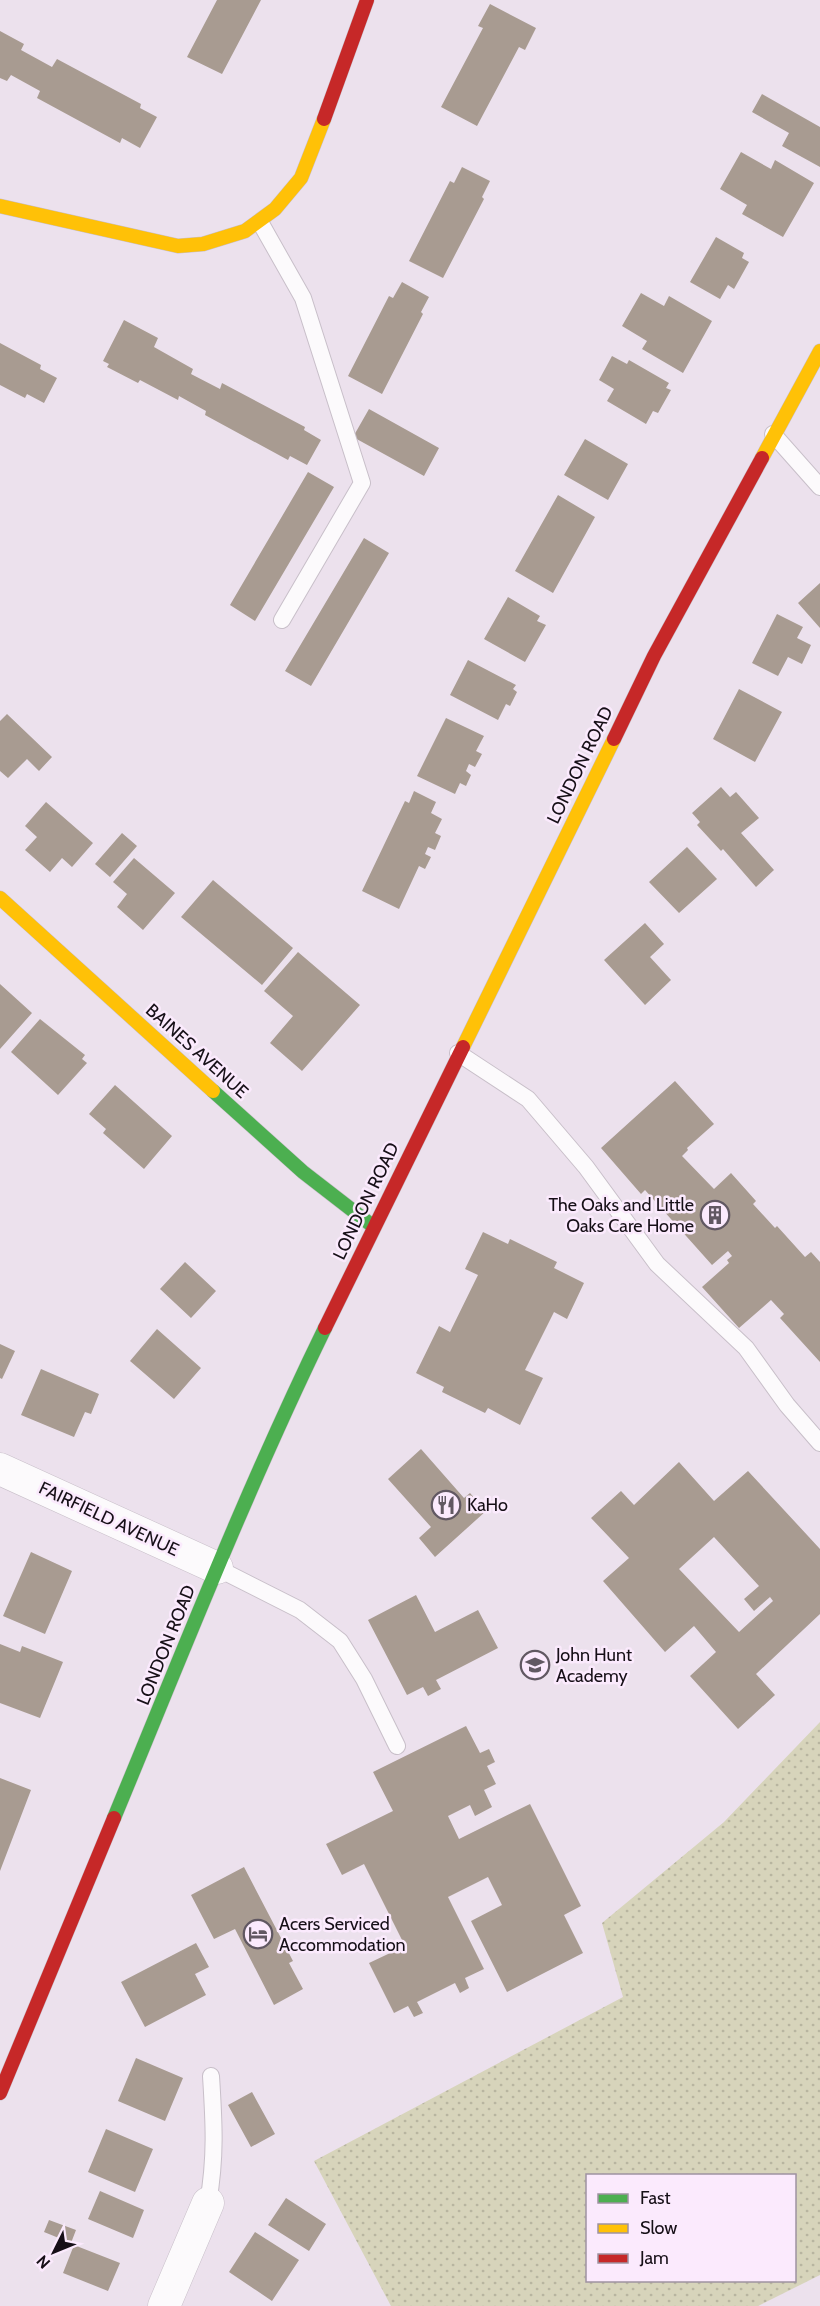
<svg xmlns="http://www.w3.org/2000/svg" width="820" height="2306" font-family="Cabin,sans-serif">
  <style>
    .grass { fill: url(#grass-dots); fill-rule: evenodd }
    .building { fill: #a89b91; fill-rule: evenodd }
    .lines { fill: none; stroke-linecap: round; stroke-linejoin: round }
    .lane-casing { stroke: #c8bfc9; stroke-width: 18 }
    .street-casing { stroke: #c8bfc9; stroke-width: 33 }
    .fast-casing { stroke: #c8bfc9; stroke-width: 15 }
    .slow-casing { stroke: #c8bfc9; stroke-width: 15 }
    .jam-casing { stroke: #c8bfc9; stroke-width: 15 }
    .lane { stroke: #fcfafc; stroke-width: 16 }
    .street { stroke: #fcfafc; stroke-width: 32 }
    .fast { stroke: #4caf50; stroke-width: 14 }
    .slow { stroke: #ffc107; stroke-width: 14 }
    .jam { stroke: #c62828; stroke-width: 14 }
    .labels { text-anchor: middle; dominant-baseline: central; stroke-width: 5; stroke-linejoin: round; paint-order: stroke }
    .street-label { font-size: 18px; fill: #160f17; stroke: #fbeafd }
    .poi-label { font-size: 18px; fill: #160f17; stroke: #fbeafd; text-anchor: start }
  </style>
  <defs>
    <pattern id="grass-dots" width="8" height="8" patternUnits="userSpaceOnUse" patternTransform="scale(1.5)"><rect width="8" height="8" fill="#d7d4bb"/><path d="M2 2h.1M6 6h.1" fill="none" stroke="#b8b5a0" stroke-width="1.8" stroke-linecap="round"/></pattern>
  </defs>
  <rect width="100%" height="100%" fill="#ece1ed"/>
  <path class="grass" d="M 820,1722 L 820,2275 L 758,2306 L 391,2306 L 314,2161 L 623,1997 L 602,1923 L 724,1822 ZM 588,2176 L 794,2176 L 794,2280 L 588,2280 Z"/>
  <path class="building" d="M 217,0 L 261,0 L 222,74 L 187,57 Z
    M 490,4 L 536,28 L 525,50 L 519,47 L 477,126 L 441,107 L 483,28 L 478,26 Z
    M 0,31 L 24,44 L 21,50 L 52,67 L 57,59 L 141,104 L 140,108 L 157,117 L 140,148 L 122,138 L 120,143 L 37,98 L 40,91 L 11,75 L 7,81 L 0,78 Z
    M 762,94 L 820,127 L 820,167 L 782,146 L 789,133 L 752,112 Z
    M 741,152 L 771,169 L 775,160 L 814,183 L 783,237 L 742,214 L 747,205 L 720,189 Z
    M 462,167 L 490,181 L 482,197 L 484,199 L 443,278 L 409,261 L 450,181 L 454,183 Z
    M 716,237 L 744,253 L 742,258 L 749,262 L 734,289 L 728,285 L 720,299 L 690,282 Z
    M 402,282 L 429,297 L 421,312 L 423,314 L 382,394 L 348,376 L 389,296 L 393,298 Z
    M 641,293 L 664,306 L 669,296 L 712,321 L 683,373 L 642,349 L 647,341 L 622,326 Z
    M 124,320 L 158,338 L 154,347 L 193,369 L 191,374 L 220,389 L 222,383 L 305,427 L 304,430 L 321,440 L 307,465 L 290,456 L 288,460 L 205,415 L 206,411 L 179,396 L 178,400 L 140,380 L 138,383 L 107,367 L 109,364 L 103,361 Z
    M 0,343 L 41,365 L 40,369 L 57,378 L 44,403 L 27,394 L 25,398 L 0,385 Z
    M 612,356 L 627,364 L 629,360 L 669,383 L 666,388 L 671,390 L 658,413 L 653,411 L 646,424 L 607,401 L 614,389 L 599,380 Z
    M 369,409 L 439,448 L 424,476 L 353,437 Z
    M 585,439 L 628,464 L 608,500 L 564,475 Z
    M 308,472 L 334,487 L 255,621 L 230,605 Z
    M 558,495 L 595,517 L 553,593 L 515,571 Z
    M 364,538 L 389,553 L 311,686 L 285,671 Z
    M 820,583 L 820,628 L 798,603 Z
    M 508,597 L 540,616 L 537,621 L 546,625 L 525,662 L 484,639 Z
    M 777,614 L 803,627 L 797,638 L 811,645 L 802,664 L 788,657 L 778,676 L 752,663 Z
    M 468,660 L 516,685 L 513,689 L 517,692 L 510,706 L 506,704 L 498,720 L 450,695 Z
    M 739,689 L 782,712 L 755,762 L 713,739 Z
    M 7,714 L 52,757 L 39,771 L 27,759 L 8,778 L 0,771 L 0,721 Z
    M 446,718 L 484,736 L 476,751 L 482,754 L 475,767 L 469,764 L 466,771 L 471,775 L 466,786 L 460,783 L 455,794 L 417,776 Z
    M 721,787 L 730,797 L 736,792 L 759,818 L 741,833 L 774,870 L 756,887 L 723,849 L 721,851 L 697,825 L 700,822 L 692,813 Z
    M 414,791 L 436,802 L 431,813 L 442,819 L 435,833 L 441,836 L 435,850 L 428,847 L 425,854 L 431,857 L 425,869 L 419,866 L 399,909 L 362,891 L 405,801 L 409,803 Z
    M 46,802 L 93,843 L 72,867 L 62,858 L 50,872 L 25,850 L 37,837 L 25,826 Z
    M 122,833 L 137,846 L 110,877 L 95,864 Z
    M 687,847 L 717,879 L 679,913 L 649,882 Z
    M 134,858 L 175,893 L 143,930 L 117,907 L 127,894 L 113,882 Z
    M 213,880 L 293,948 L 262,985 L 181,917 Z
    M 645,923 L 664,944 L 650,957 L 671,980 L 645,1005 L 604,960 Z
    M 298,952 L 360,1005 L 302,1071 L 270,1043 L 293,1016 L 264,991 Z
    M 0,984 L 32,1013 L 0,1049 Z
    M 40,1019 L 85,1055 L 82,1059 L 87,1063 L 58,1095 L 11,1052 Z
    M 675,1081 L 714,1124 L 687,1148 L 688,1150 L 682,1156 L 714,1189 L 731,1173 L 756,1201 L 753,1204 L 775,1228 L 777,1226 L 805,1257 L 811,1252 L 820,1262 L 820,1362 L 780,1318 L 784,1314 L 771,1300 L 739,1328 L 702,1287 L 729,1263 L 727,1260 L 732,1256 L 728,1251 L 712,1265 L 645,1190 L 641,1194 L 601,1148 Z
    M 115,1085 L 172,1136 L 144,1169 L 103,1133 L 106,1129 L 89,1114 Z
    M 483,1232 L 508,1244 L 510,1239 L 557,1262 L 554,1268 L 584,1283 L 567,1319 L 554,1312 L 525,1370 L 543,1378 L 520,1425 L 488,1408 L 485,1413 L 442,1392 L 444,1387 L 416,1373 L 439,1326 L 450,1332 L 478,1275 L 465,1269 Z
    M 185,1262 L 216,1291 L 191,1318 L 160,1289 Z
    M 157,1329 L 201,1368 L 174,1399 L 130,1361 Z
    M 0,1344 L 15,1351 L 2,1379 L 0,1378 Z
    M 41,1369 L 99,1394 L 91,1414 L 85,1412 L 74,1437 L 21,1415 Z
    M 421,1449 L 464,1498 L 470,1493 L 486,1511 L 435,1557 L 419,1538 L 431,1527 L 388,1479 Z
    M 679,1462 L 714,1501 L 748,1471 L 820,1549 L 820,1614 L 756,1674 L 775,1695 L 738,1729 L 690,1676 L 716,1652 L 694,1626 L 665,1652 L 603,1581 L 629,1558 L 591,1518 L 621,1491 L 634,1505 ZM 714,1537 L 759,1586 L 744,1599 L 754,1611 L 770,1597 L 773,1601 L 739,1632 L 679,1569 Z
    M 31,1552 L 72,1571 L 45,1634 L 3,1616 Z
    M 416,1595 L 435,1632 L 478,1610 L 498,1648 L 436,1680 L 441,1689 L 428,1696 L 423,1687 L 407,1695 L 368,1620 Z
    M 0,1644 L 20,1652 L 22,1646 L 63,1662 L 40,1718 L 0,1703 Z
    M 466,1726 L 480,1753 L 489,1749 L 495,1762 L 487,1766 L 496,1784 L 484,1790 L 492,1807 L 475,1816 L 470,1805 L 448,1816 L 459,1839 L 530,1804 L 581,1906 L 564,1915 L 583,1953 L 507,1992 L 471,1921 L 502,1905 L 488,1877 L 448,1897 L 484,1969 L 465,1978 L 469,1988 L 460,1993 L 455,1983 L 417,2002 L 423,2013 L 414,2017 L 408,2006 L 394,2013 L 369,1963 L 405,1946 L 364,1864 L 342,1875 L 326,1844 L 393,1811 L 373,1772 Z
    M 0,1778 L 31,1790 L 0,1871 Z
    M 244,1867 L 293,1961 L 289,1963 L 303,1989 L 274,2005 L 235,1929 L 214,1939 L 191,1895 Z
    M 196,1943 L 209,1967 L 195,1974 L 206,1995 L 145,2027 L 121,1982 Z
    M 136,2058 L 183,2078 L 165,2121 L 118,2101 Z
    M 252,2092 L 275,2134 L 251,2147 L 228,2105 Z
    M 106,2129 L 153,2149 L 135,2192 L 88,2172 Z
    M 100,2191 L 144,2210 L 133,2238 L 88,2219 Z
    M 286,2198 L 326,2224 L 309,2251 L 268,2225 Z
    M 49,2220 L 76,2230 L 71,2243 L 44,2232 Z
    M 255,2232 L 299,2260 L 272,2301 L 229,2272 Z
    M 74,2245 L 120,2263 L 108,2291 L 63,2273 Z"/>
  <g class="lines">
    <g class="lane-casing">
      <path id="lane" d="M 260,222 L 303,298 L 362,483 L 282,620
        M 773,434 L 820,487
        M 458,1053 L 528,1099 L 586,1167 L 657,1264 L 746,1348 L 787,1405 L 820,1443
        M 217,1568 L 300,1610 L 340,1641 L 364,1679 L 397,1746
        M 208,2203 C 216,2157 214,2123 211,2076"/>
    </g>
    <g class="street-casing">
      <path id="street" d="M 0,1469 L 217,1568
        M 164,2306 L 208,2203"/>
    </g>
    <g class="fast-casing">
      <path id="fast" d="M 213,1091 L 303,1172 L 374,1227
        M 114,1818 C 182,1654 247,1488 325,1328"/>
    </g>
    <g class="slow-casing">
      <path id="slow" d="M 0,206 L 178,246 L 203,244 L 245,231 L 275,209 L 301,178 L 324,119
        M 762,458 L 820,351
        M 0,898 L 213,1091
        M 463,1047 L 614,739"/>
    </g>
    <g class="jam-casing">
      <path id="jam" d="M 324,119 L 367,0
        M 614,739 L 654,656 L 762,458
        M 325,1328 L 463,1047
        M 0,2093 L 114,1818"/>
    </g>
    <use href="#lane" class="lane"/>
    <use href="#street" class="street"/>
    <use href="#fast" class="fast"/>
    <use href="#slow" class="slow"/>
    <use href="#jam" class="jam"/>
  </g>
  <defs>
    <g id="building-ring" transform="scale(1.5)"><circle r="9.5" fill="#fbeafd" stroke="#615862" stroke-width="1.5"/><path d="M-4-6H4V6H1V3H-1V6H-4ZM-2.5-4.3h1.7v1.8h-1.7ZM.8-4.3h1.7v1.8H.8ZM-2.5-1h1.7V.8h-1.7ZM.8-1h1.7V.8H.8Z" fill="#615862"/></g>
    <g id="restaurant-ring" transform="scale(1.5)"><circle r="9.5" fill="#fbeafd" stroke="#615862" stroke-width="1.5"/><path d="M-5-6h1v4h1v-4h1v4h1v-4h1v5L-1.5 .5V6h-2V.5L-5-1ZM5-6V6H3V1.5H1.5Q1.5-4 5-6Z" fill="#615862"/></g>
    <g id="school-ring" transform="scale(1.5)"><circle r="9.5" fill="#fbeafd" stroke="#615862" stroke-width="1.5"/><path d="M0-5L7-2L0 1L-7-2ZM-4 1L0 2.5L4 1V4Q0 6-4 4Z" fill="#615862"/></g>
    <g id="hotel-ring" transform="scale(1.5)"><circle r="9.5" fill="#fbeafd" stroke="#615862" stroke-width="1.5"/><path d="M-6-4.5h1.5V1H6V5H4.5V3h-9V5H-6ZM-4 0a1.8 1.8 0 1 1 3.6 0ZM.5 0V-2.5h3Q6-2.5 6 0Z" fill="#615862"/></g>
  </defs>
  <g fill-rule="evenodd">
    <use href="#building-ring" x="715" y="1215"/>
    <use href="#restaurant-ring" x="446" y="1505"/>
    <use href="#school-ring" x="535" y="1665"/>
    <use href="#hotel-ring" x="258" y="1934"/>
  </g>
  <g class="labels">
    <g class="street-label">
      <text transform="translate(580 765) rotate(-64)">LONDON ROAD</text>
      <text transform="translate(197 1051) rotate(42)">BAINES AVENUE</text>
      <text transform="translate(366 1201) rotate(-64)">LONDON ROAD</text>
      <text transform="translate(109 1519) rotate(25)">FAIRFIELD AVENUE</text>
      <text transform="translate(166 1645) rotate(-68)">LONDON ROAD</text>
    </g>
    <g class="poi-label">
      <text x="694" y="1205" text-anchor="end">The Oaks and Little<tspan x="694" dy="21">Oaks Care Home</tspan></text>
      <text x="467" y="1505">KaHo</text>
      <text x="556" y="1655">John Hunt<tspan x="556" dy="21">Academy</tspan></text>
      <text x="279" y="1924">Acers Serviced<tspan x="279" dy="21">Accommodation</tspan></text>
    </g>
  </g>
  <rect x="586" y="2174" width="210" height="108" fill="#fbeafd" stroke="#9f92a1" stroke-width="1.5"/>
  <rect x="598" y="2194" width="30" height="9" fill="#4caf50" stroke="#9f92a1" stroke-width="1.5"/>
  <text x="640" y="2204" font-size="18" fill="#160f17">Fast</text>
  <rect x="598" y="2224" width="30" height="9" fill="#ffc107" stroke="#9f92a1" stroke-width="1.5"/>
  <text x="640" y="2234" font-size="18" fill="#160f17">Slow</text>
  <rect x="598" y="2254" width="30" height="9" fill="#c62828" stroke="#9f92a1" stroke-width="1.5"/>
  <text x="640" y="2264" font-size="18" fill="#160f17">Jam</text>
  <g transform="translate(54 2252) rotate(227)" stroke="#fbeafd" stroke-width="4.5" paint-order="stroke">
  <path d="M0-4.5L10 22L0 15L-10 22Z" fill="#160f17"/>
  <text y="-9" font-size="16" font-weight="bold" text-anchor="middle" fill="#160f17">N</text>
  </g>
</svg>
